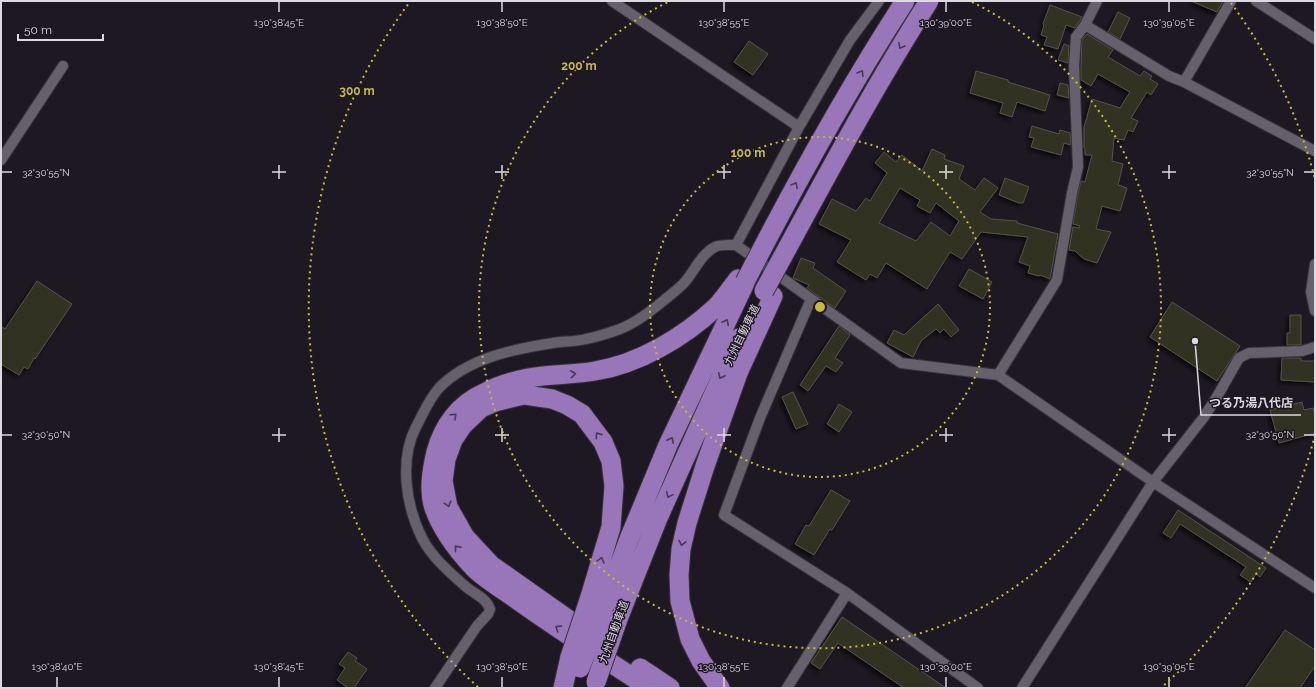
<svg xmlns="http://www.w3.org/2000/svg" width="1316" height="689" font-family="Raleway,'Noto Sans JP',sans-serif">
  <style>
    .building { fill: #313023; stroke: #555447; fill-rule: evenodd; filter: url(#shadow) }
    .lines { fill: none; stroke-linecap: round; stroke-linejoin: round }
    .street-casing { stroke: #37333b; stroke-width: 12 }
    .highway-casing { stroke: #37333b; stroke-width: 21 }
    .street { stroke: #66606d; stroke-width: 10 }
    .highway { stroke: #9976b9; stroke-width: 19 }
    .highway-bridge-casing { stroke: #37333b; stroke-width: 21; stroke-linecap: butt }
    .highway-bridge { stroke: #9976b9; stroke-width: 19 }
    .oneway { stroke: #493958 }
    .ticks { fill: none; stroke: #dcd9e0; stroke-width: 1.5 }
    .ring { fill: none; stroke: #c8bb3b; stroke-width: 2; stroke-dasharray: 2 4 }
    .labels { text-anchor: middle; dominant-baseline: central; stroke-width: 3; stroke-linejoin: round; paint-order: stroke }
    .street-label { font-size: 11px; fill: #dcd9e0; stroke: #1e1823 }
    .ticks-label { font-size: 10px; text-anchor: middle; fill: #dcd9e0; stroke: #1e1823; stroke-width: 3; stroke-linejoin: round; paint-order: stroke }
    .centre { fill: #c8bb3b; stroke: #1e1823; stroke-width: 2 }
    .ring-label { font-size: 12px; text-anchor: middle; font-weight: bold; fill: #c8bb3b; stroke: #1e1823; stroke-width: 3; stroke-linejoin: round; paint-order: stroke }
    .leader { fill: none; stroke: #dcd9e0; stroke-width: 1.5 }
    .callout-dot { fill: #dcd9e0; stroke: #1e1823; stroke-width: 1.5 }
    .callout-label { font-size: 12px; text-anchor: middle; font-weight: bold; fill: #dcd9e0; stroke: #1e1823; stroke-width: 3; stroke-linejoin: round; paint-order: stroke }
  </style>
  <defs>
    <filter id="shadow"><feDropShadow dx="-3" dy="3" stdDeviation="2" flood-color="#0009"/></filter>
  </defs>
  <rect width="100%" height="100%" fill="#1e1823"/>
  <path class="building" d="M 1191,1 L 1223,1 L 1217,12 Z
    M 1050,5 L 1082,17 L 1075,28 L 1066,25 L 1058,49 L 1044,45 L 1047,37 L 1041,35 L 1044,25 L 1043,24 Z
    M 1118,12 L 1130,18 L 1120,39 L 1108,32 Z
    M 1087,34 L 1113,50 L 1108,57 L 1140,76 L 1144,71 L 1152,76 L 1150,79 L 1158,84 L 1151,95 L 1147,92 L 1131,118 L 1138,121 L 1133,132 L 1128,130 L 1124,140 L 1114,138 L 1112,161 L 1123,164 L 1118,185 L 1127,188 L 1120,211 L 1102,206 L 1096,229 L 1111,232 L 1097,263 L 1084,259 L 1075,251 L 1069,250 L 1073,227 L 1079,228 L 1080,226 L 1073,224 L 1078,194 L 1081,181 L 1085,182 L 1092,155 L 1085,155 L 1085,149 L 1084,148 L 1084,127 L 1092,99 L 1120,108 L 1130,92 L 1098,74 L 1091,86 L 1081,80 L 1081,66 L 1082,39 Z
    M 749,41 L 768,54 L 753,75 L 734,62 Z
    M 1064,44 L 1069,46 L 1068,63 L 1058,60 Z
    M 976,71 L 1008,80 L 1008,82 L 1050,95 L 1045,111 L 1017,102 L 1012,117 L 1000,113 L 1003,103 L 970,93 Z
    M 1060,83 L 1068,85 L 1069,98 L 1057,95 Z
    M 1032,126 L 1059,134 L 1060,130 L 1070,133 L 1071,145 L 1064,143 L 1061,155 L 1031,147 L 1034,138 L 1029,137 Z
    M 932,149 L 945,155 L 944,159 L 964,166 L 959,179 L 975,190 L 984,178 L 998,188 L 980,212 L 991,219 L 1017,221 L 1017,223 L 1058,234 L 1050,279 L 1040,275 L 1039,276 L 1028,273 L 1030,266 L 1019,262 L 1028,237 L 981,232 L 962,259 L 950,252 L 927,289 L 886,263 L 877,278 L 870,274 L 866,280 L 837,262 L 851,240 L 819,224 L 832,199 L 856,211 L 866,198 L 870,201 L 887,173 L 875,163 L 884,152 L 896,162 L 902,155 L 922,171 ZM 900,188 L 920,200 L 917,206 L 930,213 L 936,203 L 959,221 L 950,236 L 931,222 L 916,241 L 879,223 Z
    M 1005,178 L 1029,187 L 1023,203 L 1019,203 L 999,195 Z
    M 801,258 L 815,263 L 813,268 L 846,291 L 835,308 L 807,288 L 809,285 L 793,278 Z
    M 969,269 L 992,282 L 983,299 L 959,286 Z
    M 37,281 L 72,304 L 35,359 L 34,358 L 28,369 L 24,367 L 19,375 L 1,364 L 1,326 L 5,329 Z
    M 1172,302 L 1240,346 L 1217,381 L 1150,337 Z
    M 938,304 L 959,330 L 951,337 L 944,329 L 940,333 L 936,329 L 921,341 L 913,357 L 887,343 L 894,330 L 904,335 Z
    M 1290,315 L 1301,315 L 1301,345 L 1287,345 L 1287,333 L 1290,333 Z
    M 839,326 L 850,335 L 835,358 L 843,363 L 836,372 L 826,366 L 808,391 L 800,385 Z
    M 1282,358 L 1301,358 L 1301,361 L 1315,361 L 1315,382 L 1281,380 Z
    M 793,392 L 808,424 L 796,429 L 782,397 Z
    M 1302,402 L 1304,410 L 1313,408 L 1315,414 L 1315,433 L 1279,443 L 1270,410 Z
    M 839,404 L 852,412 L 839,432 L 827,424 Z
    M 831,490 L 850,501 L 832,530 L 830,529 L 814,555 L 795,544 L 806,525 L 809,526 Z
    M 1178,510 L 1266,568 L 1260,577 L 1256,574 L 1251,582 L 1240,575 L 1246,567 L 1180,524 L 1171,538 L 1163,533 Z
    M 842,617 L 946,688 L 904,688 L 838,643 L 820,669 L 811,663 Z
    M 1285,630 L 1315,650 L 1315,666 L 1300,688 L 1245,688 Z
    M 348,652 L 357,658 L 355,661 L 367,669 L 354,688 L 348,688 L 337,680 L 345,668 L 339,664 Z"/>
  <g class="lines">
    <g class="street-casing">
      <path id="street" d="M 612,1 L 799,127
        M 1231,1 L 1184,82 L 1315,151
        M 1256,1 L 1315,39
        M 1085,25 L 1169,76 L 1184,82
        M 1,160 L 63,66
        M 736,245 L 799,127 L 850,40 L 879,1
        M 1315,264 L 1311,292 L 1315,311
        M 811,299 L 760,418 L 724,515 L 847,593 L 978,688
        M 998,375 L 1057,280 L 1072,193 L 1078,167 L 1074,66 L 1076,37 L 1085,25 L 1097,1
        M 435,688 L 477,626 L 488,614 L 490,609 C 486,597 472,593 464,585 C 449,572 431,556 422,538 C 406,506 399,460 416,427 C 423,414 429,399 439,388 C 468,358 514,349 553,343 C 563,341 575,342 586,339 C 597,337 609,333 620,329 C 638,322 653,309 668,297 C 673,293 679,288 684,283 C 694,272 701,254 715,247 C 720,244 729,245 736,245 L 901,363 L 998,375 L 1153,482 L 1315,588
        M 787,688 L 847,593
        M 1022,688 L 1153,482 L 1204,417 L 1218,395 L 1239,358 L 1249,353 L 1302,351 L 1315,347"/>
    </g>
    <g class="highway-casing">
      <path id="highway" d="M 604,606 L 629,539 L 668,445 L 745,283
        M 618,619 L 658,518 L 739,338
        M 589,634 L 491,565 L 465,537 L 448,507 L 443,481 L 446,459 L 453,440 L 463,425 L 481,408 L 495,402 L 515,397 L 525,395 L 552,399 L 567,405 L 582,414 L 603,442 L 611,461 L 614,486 L 611,527 L 590,597
        M 640,668 L 670,688
        M 563,688 L 570,657
        M 649,688 C 605,659 559,630 516,599 C 504,590 483,578 473,567 C 457,550 442,530 434,508 C 428,490 432,469 436,452 C 443,426 459,404 484,393 C 497,386 513,381 528,378 C 550,374 573,375 595,371 C 639,364 684,337 716,307 C 724,299 731,288 738,279
        M 720,688 L 701,661 L 690,639 L 680,601 L 679,575 L 681,549 L 687,523 L 705,466 L 738,373 L 773,296"/>
    </g>
    <use href="#street" class="street"/>
    <use href="#highway" class="highway"/>
    <g class="highway-bridge-casing">
      <path id="highway-bridge" d="M 745,282 C 794,186 846,92 905,1
        M 764,291 C 817,194 869,95 929,1
        M 570,657 L 590,597
        M 580,668 L 604,606
        M 596,682 L 618,619"/>
    </g>
    <use href="#highway-bridge" class="highway-bridge"/>
  </g>
  <defs><path id="oneway-chevron" d="M-2-3.5L2.5 0L-2 3.5" fill="none" stroke-width="1.6" stroke-linecap="round" stroke-linejoin="round"/></defs>
  <g class="oneway">
    <use href="#oneway-chevron" transform="translate(901 46) rotate(120)"/>
    <use href="#oneway-chevron" transform="translate(861 73) rotate(-59)"/>
    <use href="#oneway-chevron" transform="translate(795 185) rotate(-61)"/>
    <use href="#oneway-chevron" transform="translate(726 322) rotate(-64)"/>
    <use href="#oneway-chevron" transform="translate(573 374) rotate(-6)"/>
    <use href="#oneway-chevron" transform="translate(721 376) rotate(115)"/>
    <use href="#oneway-chevron" transform="translate(454 416) rotate(-44)"/>
    <use href="#oneway-chevron" transform="translate(598 435) rotate(-125)"/>
    <use href="#oneway-chevron" transform="translate(671 440) rotate(-65)"/>
    <use href="#oneway-chevron" transform="translate(669 495) rotate(114)"/>
    <use href="#oneway-chevron" transform="translate(448 504) rotate(74)"/>
    <use href="#oneway-chevron" transform="translate(682 543) rotate(102)"/>
    <use href="#oneway-chevron" transform="translate(457 548) rotate(-129)"/>
    <use href="#oneway-chevron" transform="translate(601 560) rotate(-74)"/>
    <use href="#oneway-chevron" transform="translate(558 628) rotate(-147)"/>
  </g>
  <path class="ticks" d="M 279,2 L 279,12M 502,2 L 502,12M 724,2 L 724,12M 946,2 L 946,12M 1169,2 L 1169,12M 279,165 L 279,179M 502,165 L 502,179M 724,165 L 724,179M 946,165 L 946,179M 1169,165 L 1169,179M 2,172 L 12,172M 272,172 L 286,172M 495,172 L 509,172M 717,172 L 731,172M 939,172 L 953,172M 1162,172 L 1176,172M 1304,172 L 1314,172M 279,428 L 279,442M 502,428 L 502,442M 724,428 L 724,442M 946,428 L 946,442M 1169,428 L 1169,442M 2,435 L 12,435M 272,435 L 286,435M 495,435 L 509,435M 717,435 L 731,435M 939,435 L 953,435M 1162,435 L 1176,435M 1304,435 L 1314,435M 57,677 L 57,687M 279,677 L 279,687M 502,677 L 502,687M 724,677 L 724,687M 946,677 L 946,687M 1169,677 L 1169,687"/>
  <g class="ring">
    <circle cx="820" cy="307" r="170"/>
    <path d="M972 2A341 341 0 1 1 668 2"/>
    <path d="M1315 435A511 511 0 0 1 1162 687M478 687A511 511 0 0 1 409 3M1231 3A511 511 0 0 1 1315 179"/>
  </g>
  <g class="labels">
    <g class="street-label">
      <text transform="translate(742 335) rotate(-64)">九州自動車道</text>
      <text transform="translate(614 632) rotate(-70)">九州自動車道</text>
    </g>
  </g>
  <g class="ticks-label">
    <text x="279" y="26">130°38'45"E</text>
    <text x="502" y="26">130°38'50"E</text>
    <text x="724" y="26">130°38'55"E</text>
    <text x="946" y="26">130°39'00"E</text>
    <text x="1169" y="26">130°39'05"E</text>
    <text x="46" y="176">32°30'55"N</text>
    <text x="1270" y="176">32°30'55"N</text>
    <text x="46" y="438">32°30'50"N</text>
    <text x="1270" y="438">32°30'50"N</text>
    <text x="57" y="670">130°38'40"E</text>
    <text x="279" y="670">130°38'45"E</text>
    <text x="502" y="670">130°38'50"E</text>
    <text x="724" y="670">130°38'55"E</text>
    <text x="946" y="670">130°39'00"E</text>
    <text x="1169" y="670">130°39'05"E</text>
  </g>
  <circle cx="820" cy="307" r="6" class="centre"/>
  <g class="ring-label">
    <text x="579" y="70">200 m</text>
    <text x="357" y="95">300 m</text>
    <text x="748" y="157">100 m</text>
  </g>
  <path class="leader" d="M1195 341L1201 415H1301"/>
  <circle class="callout-dot" cx="1195" cy="341" r="4"/>
  <g class="callout-label">
    <text x="1251" y="407">つる乃湯八代店</text>
  </g>
  <rect width="1316" height="689" fill="none" stroke="#dcd9e0" stroke-width="4"/>
  <path d="M18 34v6h85v-6" fill="none" stroke="#dcd9e0" stroke-width="2"/>
  <text x="24" y="34" font-size="12" fill="#dcd9e0" stroke="#1e1823" stroke-width="3" paint-order="stroke">50 m</text>
</svg>
